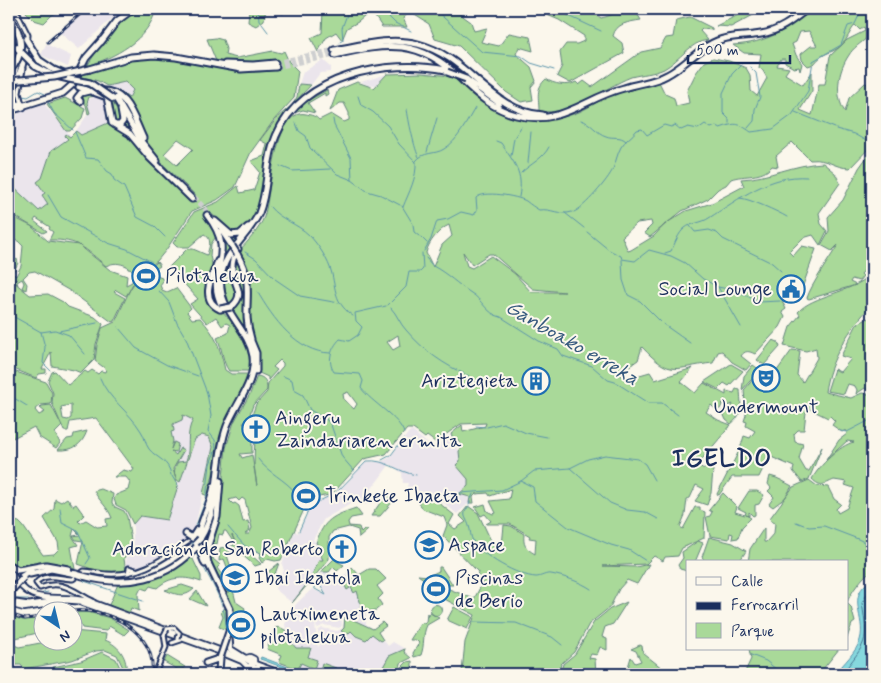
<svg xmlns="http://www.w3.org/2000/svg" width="881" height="683" font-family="Mynerve,sans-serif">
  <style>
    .built { fill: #ebe5ec; fill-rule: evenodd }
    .green { fill: #a9d999; stroke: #62847c; fill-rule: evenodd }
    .water { fill: #86d8de; stroke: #5b94ab }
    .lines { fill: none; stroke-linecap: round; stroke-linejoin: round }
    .shore { stroke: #467391; stroke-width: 1 }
    .stream { stroke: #5b94ab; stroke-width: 1 }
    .motorway-tunnel { stroke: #cecfd0; stroke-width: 5; stroke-dasharray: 5 2.5; stroke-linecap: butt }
    .secondary-casing { stroke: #1b2f5e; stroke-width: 7 }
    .primary-casing { stroke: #1b2f5e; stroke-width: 8 }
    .trunk-casing { stroke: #1b2f5e; stroke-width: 9 }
    .motorway-casing { stroke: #1b2f5e; stroke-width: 9 }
    .secondary { stroke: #fbf7ec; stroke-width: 3 }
    .primary { stroke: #fbf7ec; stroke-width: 4.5 }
    .trunk { stroke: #fbf7ec; stroke-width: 5 }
    .motorway { stroke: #fbf7ec; stroke-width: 5 }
    .rail-casing { stroke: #1b2f5e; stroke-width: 3 }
    .rail { stroke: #fbf7ec; stroke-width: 1; stroke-dasharray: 4; stroke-linecap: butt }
    .secondary-bridge-casing { stroke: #1b2f5e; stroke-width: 7; stroke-linecap: butt }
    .motorway-bridge-casing { stroke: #1b2f5e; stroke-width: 9; stroke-linecap: butt }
    .secondary-bridge { stroke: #fbf7ec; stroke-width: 3 }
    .motorway-bridge { stroke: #fbf7ec; stroke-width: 5 }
    .labels { text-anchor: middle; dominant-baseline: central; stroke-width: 4; stroke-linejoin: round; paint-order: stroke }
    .poi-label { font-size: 20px; fill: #1b2f5e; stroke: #fbf7ec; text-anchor: start }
    .water-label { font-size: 21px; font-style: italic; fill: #36597e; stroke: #fbf7ec }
    .district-label { font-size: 25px; font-weight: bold; letter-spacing: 1px; fill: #1b2f5e; stroke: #fbf7ec }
  </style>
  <rect width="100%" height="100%" fill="#fbf7ec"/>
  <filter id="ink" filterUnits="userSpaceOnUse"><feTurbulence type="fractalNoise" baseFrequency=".02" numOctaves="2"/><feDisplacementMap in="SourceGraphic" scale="10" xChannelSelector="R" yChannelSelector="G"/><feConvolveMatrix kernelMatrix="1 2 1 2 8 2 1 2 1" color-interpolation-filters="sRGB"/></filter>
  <g filter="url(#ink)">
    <path class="built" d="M 90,9 L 122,9 L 79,49 L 59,32 Z
      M 46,44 L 71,56 L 68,67 L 41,55 Z
      M 323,60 L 331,67 L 331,72 L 320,73 L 311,85 L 299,84 L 303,72 Z
      M 387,74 L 379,84 L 370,86 L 361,82 Z
      M 125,82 L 133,90 L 129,99 L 107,86 Z
      M 97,96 L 105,101 L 108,123 L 81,135 L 76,131 L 88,114 L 88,100 Z
      M 44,104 L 71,136 L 51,151 L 42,178 L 49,204 L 39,211 L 9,183 L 9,120 L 23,110 Z
      M 183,415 L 193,419 L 188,431 L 188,455 L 185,462 L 178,462 L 178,456 L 171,451 L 173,441 L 171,432 L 173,424 Z
      M 412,431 L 433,448 L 451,434 L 459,451 L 460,461 L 456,466 L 468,478 L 469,503 L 457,514 L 434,495 L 431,498 L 407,487 L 408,483 L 403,483 L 402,473 L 390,464 L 367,495 L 371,498 L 366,505 L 358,500 L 324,519 L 313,540 L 323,549 L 321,556 L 323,559 L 318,560 L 310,580 L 292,603 L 275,589 L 277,580 L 284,571 L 282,564 L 295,531 L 298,533 L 310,509 L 316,503 L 338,492 L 366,462 L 381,462 L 390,457 L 409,432 Z
      M 202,435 L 212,440 L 213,447 L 194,531 L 185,540 L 187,545 L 168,560 L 135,572 L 133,567 L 126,565 L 126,561 L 133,543 L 133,523 L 140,516 L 167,520 L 172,497 L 188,462 L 195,439 Z
      M 242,570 L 244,574 L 241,593 L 232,589 L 226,582 L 226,573 Z
      M 323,571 L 329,572 L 333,579 L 348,573 L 360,594 L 361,608 L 366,613 L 366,624 L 378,632 L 388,646 L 393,642 L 405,649 L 391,657 L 383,667 L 382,670 L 391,674 L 301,674 L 301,671 L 279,663 L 287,637 L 285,624 L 296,604 L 312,589 L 327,595 L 319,583 ZM 341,613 L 344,615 L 343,628 L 337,631 L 322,628 L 318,631 L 320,645 L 318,647 L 315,625 L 318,628 L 324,625 L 339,628 L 342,626 Z"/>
    <path class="green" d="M 23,9 L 65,9 L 52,15 L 44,23 L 34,20 Z
      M 135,9 L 156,9 C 149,40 113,58 87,66 L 113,26 Z
      M 249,9 L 266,9 L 264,20 L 256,26 L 248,22 Z
      M 323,9 L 453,9 L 471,22 L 474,31 L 487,28 L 481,42 L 499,46 L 509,33 L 530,37 L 533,51 L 519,47 L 516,54 L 531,67 L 536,81 L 531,87 L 533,100 L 521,102 L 506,92 L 459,46 L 435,39 L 429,24 L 410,12 L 403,18 L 407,27 L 382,27 L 371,11 L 358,22 L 347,28 L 342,40 L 336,32 L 326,38 L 318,52 L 311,38 L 322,33 Z
      M 533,9 L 589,9 L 601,18 C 616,15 616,9 634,9 L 641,20 C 629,22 616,23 613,36 L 622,43 L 624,53 L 570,83 L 557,76 L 562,66 L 560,52 L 566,44 L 577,44 L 584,41 L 584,36 L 559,20 Z
      M 736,9 L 785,9 L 757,13 L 731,27 L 716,26 L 740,14 Z
      M 812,9 L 872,9 L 872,42 L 867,38 C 861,43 853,48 849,55 C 838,71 834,95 845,112 L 849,98 L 865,83 L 872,85 L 872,145 L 850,168 C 834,168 828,158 810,160 L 792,142 L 776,156 L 778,167 L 772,166 C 762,179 744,174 731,179 L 726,185 L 718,189 L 708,199 L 682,211 L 650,237 L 644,233 L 652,225 L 651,221 L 637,223 L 622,237 L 628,251 L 631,250 L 654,236 L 665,224 L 686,211 L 712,203 L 744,186 L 741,179 C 769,178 794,164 823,163 L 835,173 L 840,183 L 819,213 L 821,224 L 827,231 L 820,245 L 813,235 L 803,238 L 789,252 L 793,256 L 802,246 L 816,249 L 801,291 L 796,289 L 782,301 L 786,309 L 782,312 L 785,317 L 780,327 L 755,354 C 749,351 745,350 741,356 L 751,364 L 746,370 L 732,362 L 722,351 L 718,352 L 713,363 C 675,367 672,379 642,347 L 638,360 L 618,374 L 626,379 L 650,372 L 655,380 L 693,368 L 681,382 L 695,393 L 704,383 L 726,395 L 726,391 L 734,393 L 736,389 L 740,390 C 741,404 743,415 731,424 L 726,420 L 722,411 L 729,412 L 733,404 L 728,406 L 723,404 L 725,399 L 720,409 L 716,410 L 711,405 L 706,412 L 718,420 L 731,425 L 703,458 L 699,466 L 704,469 L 706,466 L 713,470 L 711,493 L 707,505 L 695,501 L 704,489 L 696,485 L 690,498 L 687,499 L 685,515 L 680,527 L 683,529 L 695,507 L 700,507 L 700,510 L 705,512 L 704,538 L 682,548 L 678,556 L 665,557 L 663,561 L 654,556 L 646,564 L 603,566 L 636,567 L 649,564 L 637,584 L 627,580 L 619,589 L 610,607 L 589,624 L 574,652 L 561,664 L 558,674 L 470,674 L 462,672 L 465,642 L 475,615 L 433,593 L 449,589 L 474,599 L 484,580 L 477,576 L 478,572 L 443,536 L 447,525 L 444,517 L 423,509 L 415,497 L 417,493 L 429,500 L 434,499 L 454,515 L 449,524 L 455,529 L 466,522 L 460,516 L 468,506 L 478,513 L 494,547 L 502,546 L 504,525 L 511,526 L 524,534 C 523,545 525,548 535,554 L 536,539 L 529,538 L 530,536 L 510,524 L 486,524 L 491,521 L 485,514 L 481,516 L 475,507 L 485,504 L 487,511 L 493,514 L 496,513 L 490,501 L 509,499 L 511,489 L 490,496 L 488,493 L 476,494 L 473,497 L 474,503 L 469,503 L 470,497 L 459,494 L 468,486 L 468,479 L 456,465 L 460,461 L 459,451 L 463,446 L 457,440 L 454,440 L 451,434 L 462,425 L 463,432 L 485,426 L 486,423 L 461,424 L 435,442 L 427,436 L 425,438 L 413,429 L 407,429 L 386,454 L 364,459 L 336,490 L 329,495 L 314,498 L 306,505 L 281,560 L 275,561 L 267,559 L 262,563 L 259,558 L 261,553 L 247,548 L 247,551 L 261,564 L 255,566 L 241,554 L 232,535 L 238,551 L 226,552 L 232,571 L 229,572 L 224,559 L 219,561 L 220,548 L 233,546 L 234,543 L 226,531 L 224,531 L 223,535 L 219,534 L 217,544 L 214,544 L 213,559 L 220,565 L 217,568 L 222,575 L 220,576 L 229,593 L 230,590 L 233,590 L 236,602 L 245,608 L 237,628 L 240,631 L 232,631 L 232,610 L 212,566 L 210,542 L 219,515 L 226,448 L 234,422 L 250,394 L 257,376 C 265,377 267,382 267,390 L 253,405 L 248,420 L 243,423 L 247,428 L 252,426 L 252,453 L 240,454 L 242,458 L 252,455 L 257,486 L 254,465 L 255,434 L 251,418 L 256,404 L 267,392 L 268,383 L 283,366 L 283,363 L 280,360 L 273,367 L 277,370 L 268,380 L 268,377 L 259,373 L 259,358 L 247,313 L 251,281 L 249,270 L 239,251 C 248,241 259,230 264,217 C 271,198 273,107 306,114 C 311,115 316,116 319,120 L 331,114 L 344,122 L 349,120 L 349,113 L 344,103 L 340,103 L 330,111 L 338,90 L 357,82 L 374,88 L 387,74 L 421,73 L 451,76 C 469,83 481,104 500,112 C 525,123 554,122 579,112 C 590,107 599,100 610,96 C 626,90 642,87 659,82 L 665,94 L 674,98 L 676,106 L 689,103 L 687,91 L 696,73 L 704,62 L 713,58 L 729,61 L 746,68 L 750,75 L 751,91 L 757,96 L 767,78 L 762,69 L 759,68 L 761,54 L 744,53 L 733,45 C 767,43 787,30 812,9 ZM 855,25 L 860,30 L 864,27 L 865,31 L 847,40 L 830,56 L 825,84 L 819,84 L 812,115 L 800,110 L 812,91 L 812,72 L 803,85 L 785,74 L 789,68 L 777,66 L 781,59 L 785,59 L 785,63 L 794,68 L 799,67 L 800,71 L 802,64 L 796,55 L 792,44 L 796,42 L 800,32 L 809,31 L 817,46 L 811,46 L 801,54 L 802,60 L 808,66 L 814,64 C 825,50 831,55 842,45 C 847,40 850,31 855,25 ZM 449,225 L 452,236 L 442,245 L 433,267 L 426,253 C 428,243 439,229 449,225 ZM 463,252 L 472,265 L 489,254 L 493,254 L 533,289 L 565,292 L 531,292 L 515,274 L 491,256 L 472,268 L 467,266 ZM 398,335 L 400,346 L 393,350 L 387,342 ZM 348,392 L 357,404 L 354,409 L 344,400 L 343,394 ZM 236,498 L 239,501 L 242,498 L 245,500 L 252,528 L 249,534 L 245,534 L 250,530 L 248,521 L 243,522 L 239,506 L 235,503 L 233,504 L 229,500 Z
      M 690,17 L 712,28 L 712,30 L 702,29 L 700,31 L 708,40 C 690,42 680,60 664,69 C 653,74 642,74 631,77 C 603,88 570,117 539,111 C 539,97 535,89 546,79 C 553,84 568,87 576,82 L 579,85 L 584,81 L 592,87 L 641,52 L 660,48 L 666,38 L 673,37 L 676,20 Z
      M 216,38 L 223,40 L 226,49 L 225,55 L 237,58 L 273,51 L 281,53 L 284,51 L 289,62 L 298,71 L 294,98 L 274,120 L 251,152 L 235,187 L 217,200 L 192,211 L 166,250 L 157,261 L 138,276 L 134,270 L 128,269 L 127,266 C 119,263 114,262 106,266 C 85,249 79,239 49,240 L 53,232 L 49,229 L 50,227 L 36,218 L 34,221 L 47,231 L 43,233 L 18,218 L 9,207 L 9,183 L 39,211 L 48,204 L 42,195 L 45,193 L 37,182 L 42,178 L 51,151 L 68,139 L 65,136 L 66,134 L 70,137 L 76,131 L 81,135 L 108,123 L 105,101 L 97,96 L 89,97 L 87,103 L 90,113 L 88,114 L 86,105 L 82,100 L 85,94 L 92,96 L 95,94 L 105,99 L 108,118 L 112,126 L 128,135 L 153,165 L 192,200 L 196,196 C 180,179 161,165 148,146 C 135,127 126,104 109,88 L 117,90 L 129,98 L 133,90 L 125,82 L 107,86 L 98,81 L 80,76 L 81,73 C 113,64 141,55 175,58 C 209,61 243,79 277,69 L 216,61 L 207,39 ZM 178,139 L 193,149 L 177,165 L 164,154 Z
      M 299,84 L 311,85 C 300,97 287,108 279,123 C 275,130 271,140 270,148 C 267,166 261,239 232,233 C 221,231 218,217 209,212 L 205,216 L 217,235 L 211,244 L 210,256 L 213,268 L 207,285 L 208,298 C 230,317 251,341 250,371 L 229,371 C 222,362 223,349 217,338 L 228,333 L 230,325 L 226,323 L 222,326 L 216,317 L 207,323 L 190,304 L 198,299 L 169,267 L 187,249 L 193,249 L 207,255 C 209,247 213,239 204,234 L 189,247 L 177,247 L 173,243 L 194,212 L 218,202 L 238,186 L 240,193 L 254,190 L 260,172 L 251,161 L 264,156 L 267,144 L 260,140 L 277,118 L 293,104 L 297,97 Z
      M 327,90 L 328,94 L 325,96 L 325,93 L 308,103 L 315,113 L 303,110 L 294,113 L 309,100 Z
      M 65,98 L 85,108 L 82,118 L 70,131 L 66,131 L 47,104 Z
      M 110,98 L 134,137 L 114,122 Z
      M 872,150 L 872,192 L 870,195 L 872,196 L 872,262 L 861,274 L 863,276 L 859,281 L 852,279 L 850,282 L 856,285 L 809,299 L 807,298 C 811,285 830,258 838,245 L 832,251 L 821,245 L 829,231 L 828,217 L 843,200 L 859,168 Z
      M 9,209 L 17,219 L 31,226 L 48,241 L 79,245 L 110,270 L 127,276 L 126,285 L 132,282 L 133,277 L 138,277 L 126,296 L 116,290 L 114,292 L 125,298 L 114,321 L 112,322 L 70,291 L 35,271 L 29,272 L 23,278 L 27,284 L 26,290 L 22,288 L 24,283 L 22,279 L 17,282 L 18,285 L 14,281 L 18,278 L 13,281 L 10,276 L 9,264 L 17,259 L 18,263 L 13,273 L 16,276 L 21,266 L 23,246 L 18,241 L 9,240 Z
      M 220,232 L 243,234 L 226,256 L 232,261 L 236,254 C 252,285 239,303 248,333 L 231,310 L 213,303 L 209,290 C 211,266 231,263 220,232 Z
      M 157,262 L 160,266 L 154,270 L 159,277 L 162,278 L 163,281 L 160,285 L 162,290 L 167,292 L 176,288 L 191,308 L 187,312 L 192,319 L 200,318 C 216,335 220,347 225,370 L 231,374 L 249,374 L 224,427 L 208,496 L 203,494 L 213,447 L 209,437 L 202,435 L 195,439 L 180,482 C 173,479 173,468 178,462 L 186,461 C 191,448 185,433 193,420 L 183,415 L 182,420 L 173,424 L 174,431 L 171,432 L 173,441 L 171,449 L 174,442 L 178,444 L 176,452 L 171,451 L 176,455 L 180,448 L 184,450 L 173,469 L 178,486 L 167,520 L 140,516 L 133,524 L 126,510 L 116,505 L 114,499 L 116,495 L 128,490 L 130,482 L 126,477 L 114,477 L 123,470 L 132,472 L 134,469 L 96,418 L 70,422 L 68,431 L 64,431 L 52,403 L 53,393 L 48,381 L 52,372 L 55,371 L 68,385 L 85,371 L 88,373 L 92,370 L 98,374 L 101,371 L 105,372 L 106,369 L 95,361 L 97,345 L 102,328 L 115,322 L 132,285 L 140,277 L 149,279 L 149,276 L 141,276 ZM 71,405 L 71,418 L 68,420 L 63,419 L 61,407 Z
      M 872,274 L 872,305 C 850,327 829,360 825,392 L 851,398 L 862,393 L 872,395 L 872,570 C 864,575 849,594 847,603 L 851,607 L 855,622 L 852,624 L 847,638 L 847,562 L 748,562 L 750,549 L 764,528 L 764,542 L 766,542 L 774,533 L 775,523 L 771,521 L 770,518 L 793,487 L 809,480 L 817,486 L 828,487 L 834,499 L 841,504 L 836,509 L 838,513 L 847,508 L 854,488 L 845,485 L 847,482 L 834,480 C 824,484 821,488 812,479 C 819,466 840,445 854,442 L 847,441 L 826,460 L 839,440 L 847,434 L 846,430 L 842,432 L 832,425 L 835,421 L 830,416 L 828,418 L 810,409 L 806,412 L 804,430 L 798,430 L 794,434 L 795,442 L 803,444 L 799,459 L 806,471 L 809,471 L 822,447 L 809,479 L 802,482 L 793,471 L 794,467 L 769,456 L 759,477 L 732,477 L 719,495 L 717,494 L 740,449 L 744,436 L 750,438 L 755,431 L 746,426 L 747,422 L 744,421 L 746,415 L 744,390 L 760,371 L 766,376 L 757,389 L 768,377 L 771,379 L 792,350 L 800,351 L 797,375 L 803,382 L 817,358 L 816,348 L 806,351 L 784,346 L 790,327 L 800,315 L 798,312 C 813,295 849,294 872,274 Z
      M 9,278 L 30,295 L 48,294 L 63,302 L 68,307 L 95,317 L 103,324 L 96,344 L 94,360 L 81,373 L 74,370 L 52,366 L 51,352 L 42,369 L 46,369 L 46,373 L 39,374 L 36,378 L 9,367 Z
      M 871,317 L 872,339 L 870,342 L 872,346 L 872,394 L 865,388 L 856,394 L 857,390 L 855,386 L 848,384 L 844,394 L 827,391 L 834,369 L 840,372 L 851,359 L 841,356 L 857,324 Z
      M 773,340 L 778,342 L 780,347 L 764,365 L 757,360 Z
      M 731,364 L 743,371 L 729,386 L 724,383 L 718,389 L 704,382 Z
      M 753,365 L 760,370 L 742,390 L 744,376 Z
      M 13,371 L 46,382 L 52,393 L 51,404 L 41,405 L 35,410 L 39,415 L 45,412 L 40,408 L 42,406 L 51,405 L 62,426 L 55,433 L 60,443 L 56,448 L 39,437 L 34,427 L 13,438 L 12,435 L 9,436 L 9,373 L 12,374 Z
      M 87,431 C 82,445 73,451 58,450 L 67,439 L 73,438 L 74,434 Z
      M 770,476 C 779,478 784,482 792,486 L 785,498 L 773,507 L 769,504 L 774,497 L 768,491 L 771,488 L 768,484 Z
      M 101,489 L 113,494 L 112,503 L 115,507 L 124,511 L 127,517 L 131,540 L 124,559 L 126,571 L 103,573 L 78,564 L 83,541 L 76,540 L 73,536 L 80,535 L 74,529 L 72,536 L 78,545 L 71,547 L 75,569 C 67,567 60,564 51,563 C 37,562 19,575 9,562 L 9,520 L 19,522 L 23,526 L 43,555 L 54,554 L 59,549 L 58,542 L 44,518 L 54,509 L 55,499 L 61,502 L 67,498 L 73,506 L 76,504 L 84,515 L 78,521 L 80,523 L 86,520 L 97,527 L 107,526 L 106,519 L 112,518 C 108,507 99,501 94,491 Z
      M 749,491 L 757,491 L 764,495 L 759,504 L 755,505 L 755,515 L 753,516 L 749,512 L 749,516 L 746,515 L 751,518 L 742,527 L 738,538 L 732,539 L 733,534 L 730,533 L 729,539 L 710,536 L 706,517 L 710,516 L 712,512 L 709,510 L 723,493 L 737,507 L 735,512 L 745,515 L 746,512 L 738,508 Z
      M 393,495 L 395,499 L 380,516 L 371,516 L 385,496 Z
      M 356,508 L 362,516 L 351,518 L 348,522 L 349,526 L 359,527 L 361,533 L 364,530 L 368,530 L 359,538 L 358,530 L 349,527 L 333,531 L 329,537 L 329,559 L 292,603 L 310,580 L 319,560 L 323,560 L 321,556 L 323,549 L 316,543 C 324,519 333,516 356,508 Z
      M 709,537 L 733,543 L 746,551 L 739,562 L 706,562 L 702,557 Z
      M 698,541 L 703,543 L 695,562 L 687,562 L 687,571 L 680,569 L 678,565 L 683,558 L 682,552 Z
      M 191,555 L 201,576 L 201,582 C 185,576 170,576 157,588 L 150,586 L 147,590 L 141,588 L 138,594 L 139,611 L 131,608 L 129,614 L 109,605 L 118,584 L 153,579 Z
      M 348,555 L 338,562 L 344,565 L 337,571 L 333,567 L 329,572 L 321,572 L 335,558 L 337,562 Z
      M 279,563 L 272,582 L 265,581 L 268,572 Z
      M 352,567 L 359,575 L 369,569 L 376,569 L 386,579 L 377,586 L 383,594 L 378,599 L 382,605 L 376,610 L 363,612 L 357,591 L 354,593 L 350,586 L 354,585 L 353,583 L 349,585 L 350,588 L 347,590 L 344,584 L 348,582 L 346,577 L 350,577 L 348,573 Z
      M 439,567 L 441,567 L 453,585 L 443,585 L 435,578 L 425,580 L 418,575 L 428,576 L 439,571 Z
      M 182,585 L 194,589 C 184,598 177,595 165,590 Z
      M 197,591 L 206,606 L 190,599 Z
      M 627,602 L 613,624 L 605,627 L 602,637 L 607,639 L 607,650 L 600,647 L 597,655 L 591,654 L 589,658 L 595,659 L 596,673 L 602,674 L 560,674 L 563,664 L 575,654 L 594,622 L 610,609 Z
      M430.5 610a5.5 5.5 0 1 1 11 0a5.5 5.5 0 1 1-11 0Z
      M 226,607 L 229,622 L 227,630 L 219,627 L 223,617 L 221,612 Z
      M 454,607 L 473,617 L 467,629 L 447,620 Z
      M 88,612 L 110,618 L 129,630 L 124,635 L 109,626 L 106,631 L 82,628 L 79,621 L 73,621 L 73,613 Z
      M 427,613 L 428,617 L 430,613 L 439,618 L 427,625 C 422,636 425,644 421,655 L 414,657 L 413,653 L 419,643 L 416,640 L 410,640 L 420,624 L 426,622 Z
      M 9,616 L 23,620 L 42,618 L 42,632 L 11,639 L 12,644 L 19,647 L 51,641 L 72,640 L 73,631 L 106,634 L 105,640 C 120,646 128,658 126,674 L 117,655 L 105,650 L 96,651 L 72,660 L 24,669 L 21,665 L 11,665 L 12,669 L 9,670 Z
      M 345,616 L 373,629 L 382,622 L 386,626 L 378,632 L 383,640 L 381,641 L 372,634 L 366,640 L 356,636 L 351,631 L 347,635 L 341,631 L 344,628 Z
      M 279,627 L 287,631 L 287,637 L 296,648 L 311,648 L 308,657 L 317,660 L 313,672 L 311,672 L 312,668 L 301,663 L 298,669 L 279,662 L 282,655 L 267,649 L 275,628 Z
      M 640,645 L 642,646 L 643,653 L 662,668 L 658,674 L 612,674 L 614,670 L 623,671 L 628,667 L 631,657 L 635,663 L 641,661 L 636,651 L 631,649 Z
      M 405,649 L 404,652 L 411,658 L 401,663 L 400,669 L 407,662 L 412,661 L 412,673 L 424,674 L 397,674 L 383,667 L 389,656 Z
      M 749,649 L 839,649 L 819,674 L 744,674 L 751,659 Z
      M 102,652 L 116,659 L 123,674 L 55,674 L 53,667 L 81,661 Z
      M 167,656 L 185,667 L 182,672 L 174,674 L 177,669 L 164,662 Z
      M 322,663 L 336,668 L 333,674 L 319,674 Z"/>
    <path class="water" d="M 872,580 L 872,674 L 835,674 C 843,664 857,651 860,640 C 867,618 844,596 872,580 Z
      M 261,657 L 301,672 L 300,674 L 263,660 L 260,659 Z"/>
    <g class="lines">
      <path class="shore" d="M 842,674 C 866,642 869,644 862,603 L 872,586"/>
      <path class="stream" d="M 258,9 L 259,20 L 268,32
        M 271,9 L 283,14
        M 381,9 L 395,23 L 411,31
        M 434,9 L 482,52 L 521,56 L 531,63 L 554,70
        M 554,9 L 601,31
        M 340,42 L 343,40 L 342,28 L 349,9
        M 22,96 L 28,97 L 38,91 L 45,94
        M 358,96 L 361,105 L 373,112 L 388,126 L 399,144 L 416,162
        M 13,101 L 17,97
        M 48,102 L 54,113 L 73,130
        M 407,109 C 408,118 415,152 419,157
        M 795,112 L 835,128
        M 333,119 L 334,125 L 351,158 L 352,180
        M 581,120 C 592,123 596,133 606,136 C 613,139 620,135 626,141
        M 296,123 L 299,131 L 306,136 L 310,148 L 337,174 L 352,180 L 367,191 L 381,195 L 400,205
        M 729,123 L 729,119 L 723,113 L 723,93 L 732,74 L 741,65
        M 748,128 L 754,121 L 755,109 L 760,97 L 756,73 L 750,67
        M 836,129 L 854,134 L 868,142
        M 75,132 L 86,158 L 98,159 L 107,171 L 112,174 L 114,180 L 124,187 L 137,217 L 154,226 L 165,237
        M 496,141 L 501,143 C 514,163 524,172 519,197
        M 427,152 L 437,118
        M 511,156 L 514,138 L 521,127
        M 416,161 C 423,151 435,155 444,149 C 458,141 467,121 475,108
        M 528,163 L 531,132
        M 280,166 L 292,171 L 330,169
        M 521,173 C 530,164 543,159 549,147
        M 48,195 L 61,217 L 108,243 L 127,249 L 152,262
        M 740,198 C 750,199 777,211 787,217
        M 402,206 L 413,224 L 414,232 L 419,236
        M 270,207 C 279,219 298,224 309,235 C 318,244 329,261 332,274 C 336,293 336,304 353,316
        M 403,207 C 409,192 417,178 416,162
        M 574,212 C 584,208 608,180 613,169 C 616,162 617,154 621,147 C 625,140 632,137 637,130 L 642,129 L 647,135 L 664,125 L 671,127 L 675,125 L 681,130 L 688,127 L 698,129 L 705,124 L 711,128 L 716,126 L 720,128 C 736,123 737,122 751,132 L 773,129 L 792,115 L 808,91 L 813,61 L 841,45 L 848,26 L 855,24 L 861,11 L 872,10
        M 565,213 L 584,228
        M 690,226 L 695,232 L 709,230 L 717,233 L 723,239 L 772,263 L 781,271
        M 587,232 L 609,250 L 621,256 L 622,259 L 635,261 L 649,250 L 671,256 L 685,263 L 703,279 L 718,287 L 737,291 L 759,302 L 780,301
        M 421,237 L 427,243
        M 424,251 L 431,239 L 437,221 L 448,219 L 461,212 L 474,215 L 477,210 L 476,198 C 483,190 517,196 526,201 C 531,205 534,207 539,210 C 551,208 560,216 572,212
        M 245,252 L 256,259 L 275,279 L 300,296 L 339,303
        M 665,253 L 671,251 C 675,244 678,233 685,228 C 691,223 702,223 709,218 C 739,199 770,174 807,177
        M 426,258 L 432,265
        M 622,260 L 623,280 L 628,295 L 640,301 L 663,324 L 690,343
        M 433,266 C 448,274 457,284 471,293 C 482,299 486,314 501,317 L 539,341 L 558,349 L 563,356 L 592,366 L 608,380 L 615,382 L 648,403 L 662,403 L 678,415
        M 718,287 L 741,327
        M 159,291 L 169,302 L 177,323 L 186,338 L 207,393 L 211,416 L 208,431 L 215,440 L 216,449 L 210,464 L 206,499 L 195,528
        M 257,291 C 273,319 297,352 330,353
        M 388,305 L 406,287 L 409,272 L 420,272 L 423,269 L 422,253
        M 386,306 L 355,313 L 356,321 L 362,327 L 358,335 L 349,341 L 340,339 C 331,348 327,361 334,372 L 360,374 L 363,381 L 361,388 C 372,403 399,417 404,433
        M 391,308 C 397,314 400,324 406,330 C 424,351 444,365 469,376
        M 9,314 L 41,332 L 55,330 L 69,335 L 85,354
        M 118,327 L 136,348 L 167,365 L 198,376
        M 59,331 L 97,323
        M 41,332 L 45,347 L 43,363 L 50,370
        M 283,376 L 292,380 L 294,390 L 303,395 L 310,410 L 327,420 L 331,425 L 342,457 L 354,471
        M 100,378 C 108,399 129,411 141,431 C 145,436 145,444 149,449 C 157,459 169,460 171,475
        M 9,395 L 27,406
        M 476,426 L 485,427
        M 487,427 L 503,423 L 526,433 L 547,437
        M 840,431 L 847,432 L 872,419
        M 258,459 C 268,473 285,479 296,493
        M 382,460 L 391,455 L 403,439
        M 570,468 L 610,503 L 627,510 L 645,512 L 658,519
        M 172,476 L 178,486
        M 521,481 L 533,487 L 535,501 L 568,527 L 611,545 L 629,550 L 646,561
        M 460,493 L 502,490 L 521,481 L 534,471 L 570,468 L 588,459 L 605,455 L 638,459 L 645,464 L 654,480
        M 469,504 L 473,494
        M 469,506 C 461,516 466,516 469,526 C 471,531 470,536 473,541 C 482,556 518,576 536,577 C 541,577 546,573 551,574 C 563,576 581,582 591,589
        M 60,508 L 62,523 L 78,531 L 90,558 L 86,564
        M 796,522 L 809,527 L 824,526 L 858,539 L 864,542 L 872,558
        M 228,527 L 234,534
        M 299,531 L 307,513 L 315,503 L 336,493 L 367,461 C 386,459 397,472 416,475
        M 235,535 L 245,546 L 259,552
        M 193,547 L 192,543 L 194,540
        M 195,551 C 207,576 227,602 226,630
        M 261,554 L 264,559
        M 320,574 L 318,582 L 326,595 L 315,589 Z
        M 83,577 L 84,581 L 143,601
        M 39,594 L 48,592
        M 12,599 L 28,599
        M 473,622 L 516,623 L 552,637 L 562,645
        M 751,655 L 766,661 L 782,674"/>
      <path class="motorway-tunnel" d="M 275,63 L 334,50
        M 276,67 L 335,55
        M 194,197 L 209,213"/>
      <g class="secondary-casing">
        <path id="secondary" d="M 18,15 L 28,35 L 26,58
          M 9,93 L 19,80
          M 22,104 L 19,93 L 23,69
          M 128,573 L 129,568 L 136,570
          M 93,601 C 73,591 62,579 40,588 L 36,583 C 44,572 62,579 73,579 L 84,571 C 92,571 100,574 107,574 C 141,576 161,560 188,542
          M 167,629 L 174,628 L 179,633
          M 172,643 L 181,640
          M 254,663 L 284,674
          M 246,668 L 259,667
          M 155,674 L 166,647 L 164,635"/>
      </g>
      <g class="primary-casing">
        <path id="primary" d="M 9,569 C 33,613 52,590 91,602 L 243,659 L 250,657 L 254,659 L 254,664 L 248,667 L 242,661 L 218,651 L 83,603
          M 9,604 L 24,608 L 50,604"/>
      </g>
      <g class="trunk-casing">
        <path id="trunk" d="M 101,42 L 117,21 L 133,9
          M 9,103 L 25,105 L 63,93 L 72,85 L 86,58 L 102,40
          M 9,111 L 23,107"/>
      </g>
      <g class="motorway-casing">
        <path id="motorway" d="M 11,9 L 18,15
          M 9,13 C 26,32 31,68 9,87
          M 9,34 L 16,60
          M 334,50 C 362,45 390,37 418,44 C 470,57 489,111 543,115
          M 335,55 C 387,43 419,38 460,78 C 477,95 493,109 516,115 C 561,127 584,98 624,88 C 638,83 653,83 667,75 C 685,66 698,48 717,41 C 731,35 746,37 761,34 C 780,31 793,20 807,9
          M 39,60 L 54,70 L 66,75
          M 225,64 L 253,65 L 275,63
          M 35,66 L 52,75 L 69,79
          M 90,69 L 131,57 L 154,55 L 176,57 L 241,69 L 276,67
          M 466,79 L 499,103
          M 12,80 L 16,66
          M 79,87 L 107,97 L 112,123 L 130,134 L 149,157 L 192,199
          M 98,91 C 127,88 133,117 143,138
          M 115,97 L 141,141 L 157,161
          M 80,101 L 77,98 L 81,93 L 89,91
          M 115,125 L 120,125 L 123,121 L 121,110
          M 207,215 C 240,257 203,271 222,306
          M 215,221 L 231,235 L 240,234 L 248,227
          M 222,231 L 232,246
          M 237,254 C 257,288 240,304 251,339
          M 218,261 C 212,276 199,300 220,309
          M 231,307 C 253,290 219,278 238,249
          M 249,336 L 256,353 L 256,371
          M 220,481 L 217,517 L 206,552 L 208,563 L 230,609 L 231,630
          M 186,534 L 192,538 L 197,530
          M 200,539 C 222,504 213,464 227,426 C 236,403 256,382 253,356 C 248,327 217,310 221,278 C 223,252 249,236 259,213 C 269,188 265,161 276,136 C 301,75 388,58 446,70
          M 205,564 C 189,527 208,520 214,486
          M 9,565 L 18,570 L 46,565 L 68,569
          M 30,574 L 51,569 L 76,574
          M 22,576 L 31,571
          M 83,576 C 125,588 169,580 198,545
          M 9,579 L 11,598
          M 9,602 L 29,605 L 66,600 L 91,602
          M 229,638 L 230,649 L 251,662
          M 206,663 L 218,659
          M 219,671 L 220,658"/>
      </g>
      <use href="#secondary" class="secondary"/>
      <use href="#primary" class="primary"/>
      <use href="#trunk" class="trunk"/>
      <use href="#motorway" class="motorway"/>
      <g class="rail-casing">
        <path id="rail" d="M 48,42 L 86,9
          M 72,611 C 108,607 156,632 152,672
          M 9,614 L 25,619 L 42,617"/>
      </g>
      <use href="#rail" class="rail"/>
      <g class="secondary-bridge-casing">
        <path id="secondary-bridge" d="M 164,635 L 167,629
          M 178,639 L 179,633"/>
      </g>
      <g class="motorway-bridge-casing">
        <path id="motorway-bridge" d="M 9,17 C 23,34 26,54 9,71
          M 26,39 L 39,60
          M 16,47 L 35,66
          M 447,72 L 466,79
          M 69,79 L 90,83 L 113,99
          M 9,81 L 54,77 L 90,69
          M 232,246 L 237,254
          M 220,309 L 231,307
          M 196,543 L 200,539
          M 76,574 L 83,576
          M 9,593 L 23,578
          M 9,609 L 11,598
          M 220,658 L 231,626"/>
      </g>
      <use href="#secondary-bridge" class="secondary-bridge"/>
      <use href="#motorway-bridge" class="motorway-bridge"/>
    </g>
  </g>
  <defs>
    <g id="stadium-ring" transform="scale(1.4375)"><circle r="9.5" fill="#fbf7ec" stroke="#1f6fb2" stroke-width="1.5"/><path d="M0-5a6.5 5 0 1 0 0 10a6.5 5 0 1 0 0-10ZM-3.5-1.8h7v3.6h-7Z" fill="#1f6fb2"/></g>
    <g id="civic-ring" transform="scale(1.4375)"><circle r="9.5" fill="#fbf7ec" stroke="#1f6fb2" stroke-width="1.5"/><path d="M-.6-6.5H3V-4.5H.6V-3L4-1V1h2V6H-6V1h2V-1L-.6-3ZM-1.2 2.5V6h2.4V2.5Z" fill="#1f6fb2"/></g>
    <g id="theatre-ring" transform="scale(1.4375)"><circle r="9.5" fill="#fbf7ec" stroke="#1f6fb2" stroke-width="1.5"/><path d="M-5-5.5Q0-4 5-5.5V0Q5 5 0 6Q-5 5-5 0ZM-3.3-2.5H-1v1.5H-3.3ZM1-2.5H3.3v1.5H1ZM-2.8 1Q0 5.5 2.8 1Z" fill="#1f6fb2"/></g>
    <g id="building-ring" transform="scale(1.4375)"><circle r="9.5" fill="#fbf7ec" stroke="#1f6fb2" stroke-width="1.5"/><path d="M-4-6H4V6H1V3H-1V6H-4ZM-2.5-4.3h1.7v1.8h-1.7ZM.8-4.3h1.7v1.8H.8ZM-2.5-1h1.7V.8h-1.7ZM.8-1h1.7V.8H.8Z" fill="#1f6fb2"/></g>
    <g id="church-ring" transform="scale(1.4375)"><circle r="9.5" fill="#fbf7ec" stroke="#1f6fb2" stroke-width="1.5"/><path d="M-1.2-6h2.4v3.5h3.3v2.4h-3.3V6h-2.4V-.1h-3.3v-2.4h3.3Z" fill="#1f6fb2"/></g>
    <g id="university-ring" transform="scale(1.4375)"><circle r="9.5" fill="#fbf7ec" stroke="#1f6fb2" stroke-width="1.5"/><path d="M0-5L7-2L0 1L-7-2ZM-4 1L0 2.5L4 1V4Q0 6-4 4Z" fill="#1f6fb2"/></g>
    <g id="school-ring" transform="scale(1.4375)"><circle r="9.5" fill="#fbf7ec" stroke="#1f6fb2" stroke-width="1.5"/><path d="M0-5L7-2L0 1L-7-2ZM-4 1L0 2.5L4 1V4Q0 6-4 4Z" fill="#1f6fb2"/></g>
  </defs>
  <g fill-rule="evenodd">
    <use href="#stadium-ring" x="146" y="276"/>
    <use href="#civic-ring" x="791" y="289"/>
    <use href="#theatre-ring" x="766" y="378"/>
    <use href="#building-ring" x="536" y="381"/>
    <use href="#church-ring" x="256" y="429"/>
    <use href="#stadium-ring" x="306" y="496"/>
    <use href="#university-ring" x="429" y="545"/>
    <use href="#church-ring" x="342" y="549"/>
    <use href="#school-ring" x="235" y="578"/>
    <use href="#stadium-ring" x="436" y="589"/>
    <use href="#stadium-ring" x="241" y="625"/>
  </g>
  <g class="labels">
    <g class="poi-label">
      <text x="165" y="276">Pilotalekua</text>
      <text x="772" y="289" text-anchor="end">Social Lounge</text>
      <text x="517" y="381" text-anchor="end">Ariztegieta</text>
      <text x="766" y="407" text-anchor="middle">Undermount</text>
      <text x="275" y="418">Aingeru<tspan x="275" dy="23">Zaindariaren ermita</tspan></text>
      <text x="325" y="496">Trinkete Ibaeta</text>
      <text x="448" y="545">Aspace</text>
      <text x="323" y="549" text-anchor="end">Adoración de San Roberto</text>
      <text x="254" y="578">Ibai Ikastola</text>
      <text x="455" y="578">Piscinas<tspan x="455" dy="23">de Berio</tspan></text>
      <text x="260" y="614">Lautximeneta<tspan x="260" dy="23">pilotalekua</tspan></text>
    </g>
    <g class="water-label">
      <text transform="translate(572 343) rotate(30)">Ganboako erreka</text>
    </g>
    <g class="district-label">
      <text x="722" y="459">IGELDO</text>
    </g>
  </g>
  <rect width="881" height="683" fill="none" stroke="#fbf7ec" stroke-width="30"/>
  <rect x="15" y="15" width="851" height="653" fill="none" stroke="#1b2f5e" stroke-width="2" filter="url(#ink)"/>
  <rect x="686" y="560" width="162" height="90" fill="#fbf7ec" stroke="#a1a7b3"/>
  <rect x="696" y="577" width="25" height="8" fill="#fbf7ec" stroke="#a1a7b3"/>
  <text x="731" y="586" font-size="15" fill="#1b2f5e">Calle</text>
  <rect x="696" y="602" width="25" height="8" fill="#1b2f5e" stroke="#a1a7b3"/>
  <text x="731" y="610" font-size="15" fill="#1b2f5e">Ferrocarril</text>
  <rect x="696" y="623" width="25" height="15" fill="#a9d999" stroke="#a1a7b3"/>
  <text x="731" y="636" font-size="15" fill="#1b2f5e">Parque</text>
  <g transform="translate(58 626) rotate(145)"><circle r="24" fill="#fbf7ec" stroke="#a1a7b3"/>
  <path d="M0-4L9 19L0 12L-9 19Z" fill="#1f6fb2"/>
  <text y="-8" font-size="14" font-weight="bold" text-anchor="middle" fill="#1b2f5e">N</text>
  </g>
  <path d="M688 55v8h102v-8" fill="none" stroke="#1b2f5e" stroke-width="2.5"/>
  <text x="696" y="55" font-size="15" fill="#1b2f5e" stroke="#fbf7ec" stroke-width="4" paint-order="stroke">500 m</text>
</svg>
